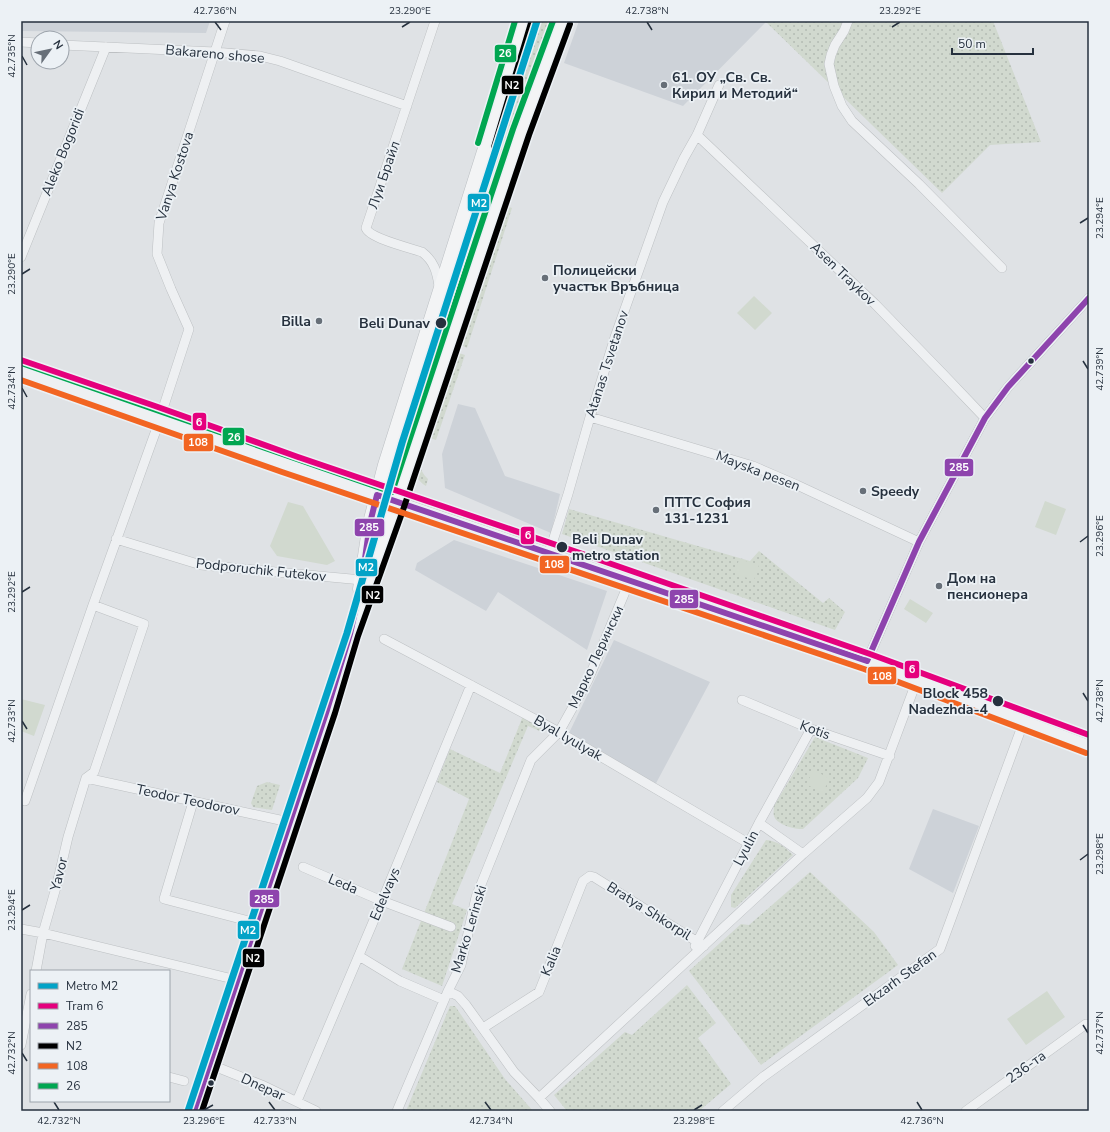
<svg xmlns="http://www.w3.org/2000/svg" width="1110" height="1132" font-family="'Nunito Sans',sans-serif">
  <style>
    .built { fill: #cdd2d8 }
    .grass { fill: url(#grass-dots) }
    .green { fill: #d1d9cf }
    .lines { fill: none; stroke-linecap: round; stroke-linejoin: round }
    .minor-casing { stroke: #bdc0c3; stroke-width: 10 }
    .tertiary-casing { stroke: #bdc0c3; stroke-width: 12 }
    .primary-casing { stroke: #bbbfc3; stroke-width: 15 }
    .minor { stroke: #eef0f2; stroke-width: 9 }
    .tertiary { stroke: #eef0f2; stroke-width: 11 }
    .primary { stroke: #f3f4f5; stroke-width: 14 }
    .bus-1-casing { stroke: #ecf1f5; stroke-width: 9 }
    .bus-2-casing { stroke: #ecf1f5; stroke-width: 9 }
    .bus-3-casing { stroke: #ecf1f5; stroke-width: 9 }
    .bus-4-casing { stroke: #ecf1f5; stroke-width: 9 }
    .bus-1 { stroke: #8e44ad; stroke-width: 6 }
    .bus-2 { stroke: #000; stroke-width: 6 }
    .bus-3 { stroke: #f26522; stroke-width: 6 }
    .bus-4 { stroke: #00a651; stroke-width: 6 }
    .tram-1-casing { stroke: #ecf1f5; stroke-width: 9 }
    .tram-1 { stroke: #e5007d; stroke-width: 6 }
    .metro-1-casing { stroke: #ecf1f5; stroke-width: 10 }
    .metro-1 { stroke: #02a3c7; stroke-width: 7 }
    .ticks { fill: none; stroke: #26313e; stroke-width: 1.5 }
    .poi-dot { fill: #676f78; stroke: #ecf1f5; stroke-width: 1.5 }
    .stop-dot { fill: #26313e; stroke: #ecf1f5; stroke-width: 1.5 }
    .labels { text-anchor: middle; dominant-baseline: central; stroke-width: 3.5; stroke-linejoin: round; paint-order: stroke }
    .street-label { font-size: 14px; fill: #26313e; stroke: #ecf1f5 }
    .poi-label { font-size: 14px; font-weight: bold; fill: #26313e; stroke: #ecf1f5; text-anchor: start }
    .stop-label { font-size: 14px; font-weight: bold; fill: #26313e; stroke: #ecf1f5; text-anchor: end }
    .line-badge { stroke: #ecf1f5; stroke-width: 1.5 }
    .badge-label { font-size: 11px; text-anchor: middle; font-weight: bold; fill: #fff }
    .neatline { fill: none; stroke: #26313e; stroke-width: 1.5 }
    .ticks-label { font-size: 10px; text-anchor: middle; fill: #26313e }
  </style>
  <defs>
    <pattern id="grass-dots" width="8" height="8" patternUnits="userSpaceOnUse"><rect width="8" height="8" fill="#d1d9cf"/><path d="M2 2h.1M6 6h.1" fill="none" stroke="#b3bbb3" stroke-width="1.8" stroke-linecap="round"/></pattern>
  </defs>
  <rect width="100%" height="100%" fill="#dfe2e5"/>
  <path class="built" d="M 21,21 L 210,21 L 206,33 L 21,31 Z
    M 579,21 L 765,21 L 766,22 L 683,106 L 564,63 Z
    M 458,404 L 475,408 L 505,476 L 560,494 L 551,533 L 445,488 L 442,454 Z
    M 454,540 L 607,591 L 587,650 L 498,592 L 486,611 L 415,570 L 417,563 Z
    M 614,640 L 710,682 L 654,787 L 569,733 Z
    M 933,809 L 979,826 L 953,893 L 909,869 Z"/>
  <path class="grass" d="M 532,21 L 550,21 L 477,225 L 399,469 L 394,472 L 392,470 L 392,465 L 437,335 Z
    M 765,21 L 993,21 L 1041,142 L 990,145 L 942,193 Z
    M 504,205 L 512,208 L 467,348 L 455,342 Z
    M 459,353 L 465,355 L 436,440 L 430,438 C 424,454 413,465 428,479 L 426,486 C 415,479 415,473 415,461 L 449,363 L 455,366 Z
    M 569,509 L 750,561 L 759,551 L 823,603 L 829,598 L 845,612 L 835,630 L 562,534 Z
    M 523,716 L 544,727 L 542,732 L 528,726 L 452,904 L 467,910 L 442,986 L 402,969 L 469,799 L 437,782 L 450,749 L 500,773 Z
    M 815,737 L 868,758 L 858,778 L 803,829 C 795,830 776,824 774,816 C 773,813 774,809 774,806 Z
    M 267,782 L 280,785 L 272,810 L 253,807 L 251,803 L 257,786 Z
    M 766,840 C 778,841 785,847 793,855 L 735,908 L 731,907 L 731,895 Z
    M 810,872 L 874,932 L 898,965 L 761,1065 L 689,971 L 741,924 L 749,925 Z
    M 687,985 L 716,1023 L 698,1038 L 731,1084 L 699,1111 L 567,1111 L 554,1095 L 625,1032 L 632,1035 Z
    M 450,1006 L 455,1006 L 505,1079 L 533,1111 L 406,1111 Z"/>
  <path class="green" d="M 754,296 L 772,313 L 755,330 L 737,313 Z
    M 1045,501 L 1066,509 L 1056,535 L 1035,527 Z
    M 288,502 L 303,506 L 335,561 L 327,565 L 277,556 L 270,546 Z
    M 739,559 L 759,565 L 754,580 L 735,574 Z
    M 910,599 L 933,613 L 926,623 L 904,609 Z
    M 21,699 L 45,705 L 34,736 L 21,731 L 23,723 L 21,722 Z
    M 814,770 L 830,779 L 822,793 L 806,784 Z
    M 1047,991 L 1065,1017 L 1026,1045 L 1007,1019 Z"/>
  <g class="lines">
    <g class="minor-casing">
      <path id="minor" d="M 435,21 L 366,228 C 369,238 410,248 422,252 C 434,261 437,272 439,286
        M 848,21 L 844,31 L 835,45 L 831,55 L 829,64 L 834,86 L 842,106 L 852,121 L 919,184 L 1002,268
        M 21,42 L 38,43
        M 62,45 L 215,52 L 260,56 L 280,61 L 407,106
        M 697,135 L 875,304 L 942,373 L 985,418
        M 21,257 L 106,47
        M 590,417 L 753,466 L 797,485 L 919,542
        M 116,539 L 201,565 L 362,580
        M 549,553 L 568,494 L 590,417 L 615,337 L 663,202 L 684,158 L 697,135 L 719,85
        M 384,639 L 559,732 L 748,843
        M 867,661 L 919,542 L 985,418 L 1008,387 L 1089,298
        M 742,700 L 811,729 L 890,756
        M 86,778 L 94,772 L 144,624 L 93,605
        M 86,778 L 289,822
        M 25,801 L 93,605 L 155,433 L 189,329 L 171,289 L 157,254 L 159,223 L 225,21
        M 193,802 L 164,899 L 256,923
        M 759,823 L 803,854
        M 303,867 L 382,901 L 451,927
        M 21,929 L 43,933 L 237,980
        M 695,946 L 759,823 L 811,729
        M 359,956 L 400,981 L 444,1000
        M 36,971 L 43,933 L 57,884 L 68,837 L 86,778
        M 448,991 L 458,996 L 466,1005 L 514,1072 L 539,1098 L 803,854 L 867,798 L 879,782 L 917,680
        M 483,1028 L 539,992 L 583,881 L 590,876 L 594,877 L 704,946
        M 21,1045 L 31,994
        M 209,1064 L 264,1086 L 316,1111
        M 169,1077 L 184,1081
        M 539,1098 L 550,1111
        M 297,1101 L 382,901 L 471,685
        M 397,1111 L 448,991 L 461,965 L 476,897 L 531,760 L 559,732 L 588,680 L 630,580
        M 723,1111 L 763,1077 L 940,949 L 1024,721
        M 966,1111 L 1086,1024"/>
    </g>
    <g class="tertiary-casing">
      <path id="tertiary" d="M 21,372 L 285,464 L 867,661 L 1089,746"/>
    </g>
    <g class="primary-casing">
      <path id="primary" d="M 360,589 L 370,523 L 385,465 L 493,123 L 523,21
        M 194,1111 L 220,1031 L 327,710 L 350,634 L 394,510 L 521,132 L 562,21"/>
    </g>
    <use href="#minor" class="minor"/>
    <use href="#tertiary" class="tertiary"/>
    <use href="#primary" class="primary"/>
    <g class="bus-1-casing">
      <path id="bus-1" d="M 867,661 L 919,542 L 985,418 L 1008,387 L 1089,298
        M 194,1111 L 327,710 L 350,634 L 362,580 L 370,523 L 377,495 L 867,661"/>
    </g>
    <g class="bus-2-casing">
      <path id="bus-2" d="M 494,147 L 531,23
        M 202,1111 L 335,713 L 358,636 L 402,513 L 529,135 L 570,24"/>
    </g>
    <g class="bus-3-casing">
      <path id="bus-3" d="M 21,380 L 282,472 L 864,669 L 1086,753"/>
    </g>
    <g class="bus-4-casing">
      <path id="bus-4" d="M 478,143 L 515,21
        M 24,364 L 392,492 L 513,129 L 553,21"/>
    </g>
    <use href="#bus-1" class="bus-1"/>
    <use href="#bus-2" class="bus-2"/>
    <use href="#bus-3" class="bus-3"/>
    <use href="#bus-4" class="bus-4"/>
    <g class="tram-1-casing">
      <path id="tram-1" d="M 21,360 L 155,406 L 298,457 L 577,552 L 870,654 L 1089,735"/>
    </g>
    <use href="#tram-1" class="tram-1"/>
    <g class="metro-1-casing">
      <path id="metro-1" d="M 188,1111 L 347,633 L 402,443 L 537,21"/>
    </g>
    <use href="#metro-1" class="metro-1"/>
  </g>
  <path class="ticks" d="M 215,22 L 221,30M 647,22 L 652,30M 402,27 L 410,22M 892,27 L 900,22M 22,56 L 27,65M 1080,223 L 1088,218M 22,274 L 30,269M 1083,361 L 1088,369M 22,388 L 27,397M 1080,542 L 1088,536M 22,592 L 30,587M 1083,693 L 1088,701M 22,721 L 27,729M 1080,860 L 1088,854M 22,910 L 30,905M 1083,1025 L 1088,1033M 22,1053 L 27,1061M 54,1102 L 59,1110M 269,1102 L 275,1110M 485,1102 L 491,1110M 917,1102 L 922,1110M 204,1110 L 213,1105M 694,1110 L 702,1105"/>
  <g class="poi-dot">
    <circle cx="664" cy="85" r="4"/>
    <circle cx="545" cy="278" r="4"/>
    <circle cx="319" cy="321" r="4"/>
    <circle cx="863" cy="491" r="4"/>
    <circle cx="656" cy="510" r="4"/>
    <circle cx="939" cy="586" r="4"/>
  </g>
  <g class="stop-dot">
    <circle cx="441" cy="323" r="6"/>
    <circle cx="1031" cy="361" r="3.5"/>
    <circle cx="562" cy="547" r="6"/>
    <circle cx="998" cy="701" r="6"/>
    <circle cx="211" cy="1083" r="3.5"/>
  </g>
  <g class="labels">
    <g class="street-label">
      <text transform="translate(215 54) rotate(5)">Bakareno shose</text>
      <text transform="translate(63 152) rotate(-68)">Aleko Bogoridi</text>
      <text transform="translate(384 175) rotate(-71)">Луи Брайл</text>
      <text transform="translate(175 176) rotate(-72)">Vanya Kostova</text>
      <text transform="translate(843 274) rotate(44)">Asen Traykov</text>
      <text transform="translate(607 364) rotate(-72)">Atanas Tsvetanov</text>
      <text transform="translate(758 471) rotate(21)">Mayska pesen</text>
      <text transform="translate(261 570) rotate(6)">Podporuchik Futekov</text>
      <text transform="translate(596 657) rotate(-65)">Марко Лерински</text>
      <text transform="translate(815 730) rotate(20)">Kotis</text>
      <text transform="translate(568 738) rotate(30)">Byal lyulyak</text>
      <text transform="translate(188 800) rotate(12)">Teodor Teodorov</text>
      <text transform="translate(746 848) rotate(-62)">Lyulin</text>
      <text transform="translate(59 874) rotate(-76)">Yavor</text>
      <text transform="translate(343 884) rotate(23)">Leda</text>
      <text transform="translate(385 894) rotate(-67)">Edelvays</text>
      <text transform="translate(649 911) rotate(32)">Bratya Shkorpil</text>
      <text transform="translate(469 929) rotate(-73)">Marko Lerinski</text>
      <text transform="translate(551 961) rotate(-68)">Kalia</text>
      <text transform="translate(900 978) rotate(-36)">Ekzarh Stefan</text>
      <text transform="translate(1026 1067) rotate(-36)">236-та</text>
      <text transform="translate(263 1087) rotate(24)">Dnepar</text>
    </g>
    <g class="poi-label">
      <text x="672" y="77">61. ОУ „Св. Св.<tspan x="672" dy="16">Кирил и Методий“</tspan></text>
      <text x="553" y="270">Полицейски<tspan x="553" dy="16">участък Връбница</tspan></text>
      <text x="311" y="321" text-anchor="end">Billa</text>
      <text x="871" y="491">Speedy</text>
      <text x="664" y="502">ПТТС София<tspan x="664" dy="16">131-1231</tspan></text>
      <text x="947" y="578">Дом на<tspan x="947" dy="16">пенсионера</tspan></text>
    </g>
    <g class="stop-label">
      <text x="430" y="323">Beli Dunav</text>
      <text x="572" y="539" text-anchor="start">Beli Dunav<tspan x="572" dy="16">metro station</tspan></text>
      <text x="988" y="693">Block 458<tspan x="988" dy="16">Nadezhda-4</tspan></text>
    </g>
  </g>
  <g class="line-badge">
    <rect x="494" y="44" width="23" height="19" rx="4" fill="#00a651"/>
    <rect x="501" y="75" width="23" height="20" rx="4" fill="#000"/>
    <rect x="467" y="193" width="23" height="19" rx="4" fill="#02a3c7"/>
    <rect x="192" y="412" width="15" height="19" rx="4" fill="#e5007d"/>
    <rect x="222" y="427" width="23" height="19" rx="4" fill="#00a651"/>
    <rect x="183" y="433" width="31" height="19" rx="4" fill="#f26522"/>
    <rect x="944" y="458" width="30" height="19" rx="4" fill="#8e44ad"/>
    <rect x="354" y="518" width="31" height="19" rx="4" fill="#8e44ad"/>
    <rect x="520" y="526" width="15" height="19" rx="4" fill="#e5007d"/>
    <rect x="539" y="555" width="31" height="19" rx="4" fill="#f26522"/>
    <rect x="355" y="558" width="23" height="19" rx="4" fill="#02a3c7"/>
    <rect x="361" y="585" width="23" height="19" rx="4" fill="#000"/>
    <rect x="669" y="589" width="30" height="20" rx="4" fill="#8e44ad"/>
    <rect x="904" y="660" width="16" height="19" rx="4" fill="#e5007d"/>
    <rect x="867" y="666" width="30" height="19" rx="4" fill="#f26522"/>
    <rect x="249" y="889" width="31" height="19" rx="4" fill="#8e44ad"/>
    <rect x="237" y="920" width="23" height="20" rx="4" fill="#02a3c7"/>
    <rect x="242" y="948" width="23" height="20" rx="4" fill="#000"/>
  </g>
  <g class="badge-label">
    <text x="505" y="57">26</text>
    <text x="512" y="89">N2</text>
    <text x="479" y="207">M2</text>
    <text x="199" y="426">6</text>
    <text x="234" y="441">26</text>
    <text x="198" y="446">108</text>
    <text x="959" y="471">285</text>
    <text x="369" y="531">285</text>
    <text x="528" y="539">6</text>
    <text x="554" y="568">108</text>
    <text x="366" y="571">M2</text>
    <text x="373" y="599">N2</text>
    <text x="684" y="603">285</text>
    <text x="912" y="673">6</text>
    <text x="882" y="680">108</text>
    <text x="264" y="903">285</text>
    <text x="248" y="934">M2</text>
    <text x="253" y="962">N2</text>
  </g>
  <rect width="1110" height="1132" fill="none" stroke="#ecf1f5" stroke-width="44"/>
  <rect x="30" y="970" width="140" height="132" fill="#ecf1f5" stroke="#9da4ac"/>
  <rect x="38" y="983" width="20" height="6" fill="#02a3c7" stroke="#9da4ac"/>
  <text x="66" y="990" font-size="12" fill="#26313e">Metro M2</text>
  <rect x="38" y="1003" width="20" height="6" fill="#e5007d" stroke="#9da4ac"/>
  <text x="66" y="1010" font-size="12" fill="#26313e">Tram 6</text>
  <rect x="38" y="1023" width="20" height="6" fill="#8e44ad" stroke="#9da4ac"/>
  <text x="66" y="1030" font-size="12" fill="#26313e">285</text>
  <rect x="38" y="1043" width="20" height="6" fill="#000000" stroke="#9da4ac"/>
  <text x="66" y="1050" font-size="12" fill="#26313e">N2</text>
  <rect x="38" y="1063" width="20" height="6" fill="#f26522" stroke="#9da4ac"/>
  <text x="66" y="1070" font-size="12" fill="#26313e">108</text>
  <rect x="38" y="1083" width="20" height="6" fill="#00a651" stroke="#9da4ac"/>
  <text x="66" y="1090" font-size="12" fill="#26313e">26</text>
  <g transform="translate(50 50) rotate(57)"><circle r="19" fill="#ecf1f5" stroke="#9da4ac"/>
  <path d="M0-3L7 15L0 10L-7 15Z" fill="#676f78"/>
  <text y="-6" font-size="11" font-weight="bold" text-anchor="middle" fill="#26313e">N</text>
  </g>
  <path d="M952 48v6h81v-6" fill="none" stroke="#26313e" stroke-width="2"/>
  <text x="958" y="48" font-size="12" fill="#26313e" stroke="#ecf1f5" stroke-width="3" paint-order="stroke">50 m</text>
  <rect x="22" y="22" width="1066" height="1088" class="neatline"/>
  <g class="ticks-label">
    <text x="215" y="14">42.736°N</text>
    <text x="410" y="14">23.290°E</text>
    <text x="647" y="14">42.738°N</text>
    <text x="900" y="14">23.292°E</text>
    <text transform="translate(11 56) rotate(-90)" y="4">42.735°N</text>
    <text transform="translate(1099 218) rotate(-90)" y="4">23.294°E</text>
    <text transform="translate(11 274) rotate(-90)" y="4">23.290°E</text>
    <text transform="translate(1099 369) rotate(-90)" y="4">42.739°N</text>
    <text transform="translate(11 388) rotate(-90)" y="4">42.734°N</text>
    <text transform="translate(1099 536) rotate(-90)" y="4">23.296°E</text>
    <text transform="translate(11 592) rotate(-90)" y="4">23.292°E</text>
    <text transform="translate(1099 701) rotate(-90)" y="4">42.738°N</text>
    <text transform="translate(11 721) rotate(-90)" y="4">42.733°N</text>
    <text transform="translate(1099 854) rotate(-90)" y="4">23.298°E</text>
    <text transform="translate(11 910) rotate(-90)" y="4">23.294°E</text>
    <text transform="translate(1099 1033) rotate(-90)" y="4">42.737°N</text>
    <text transform="translate(11 1053) rotate(-90)" y="4">42.732°N</text>
    <text x="59" y="1124">42.732°N</text>
    <text x="204" y="1124">23.296°E</text>
    <text x="275" y="1124">42.733°N</text>
    <text x="491" y="1124">42.734°N</text>
    <text x="694" y="1124">23.298°E</text>
    <text x="922" y="1124">42.736°N</text>
  </g>
</svg>
